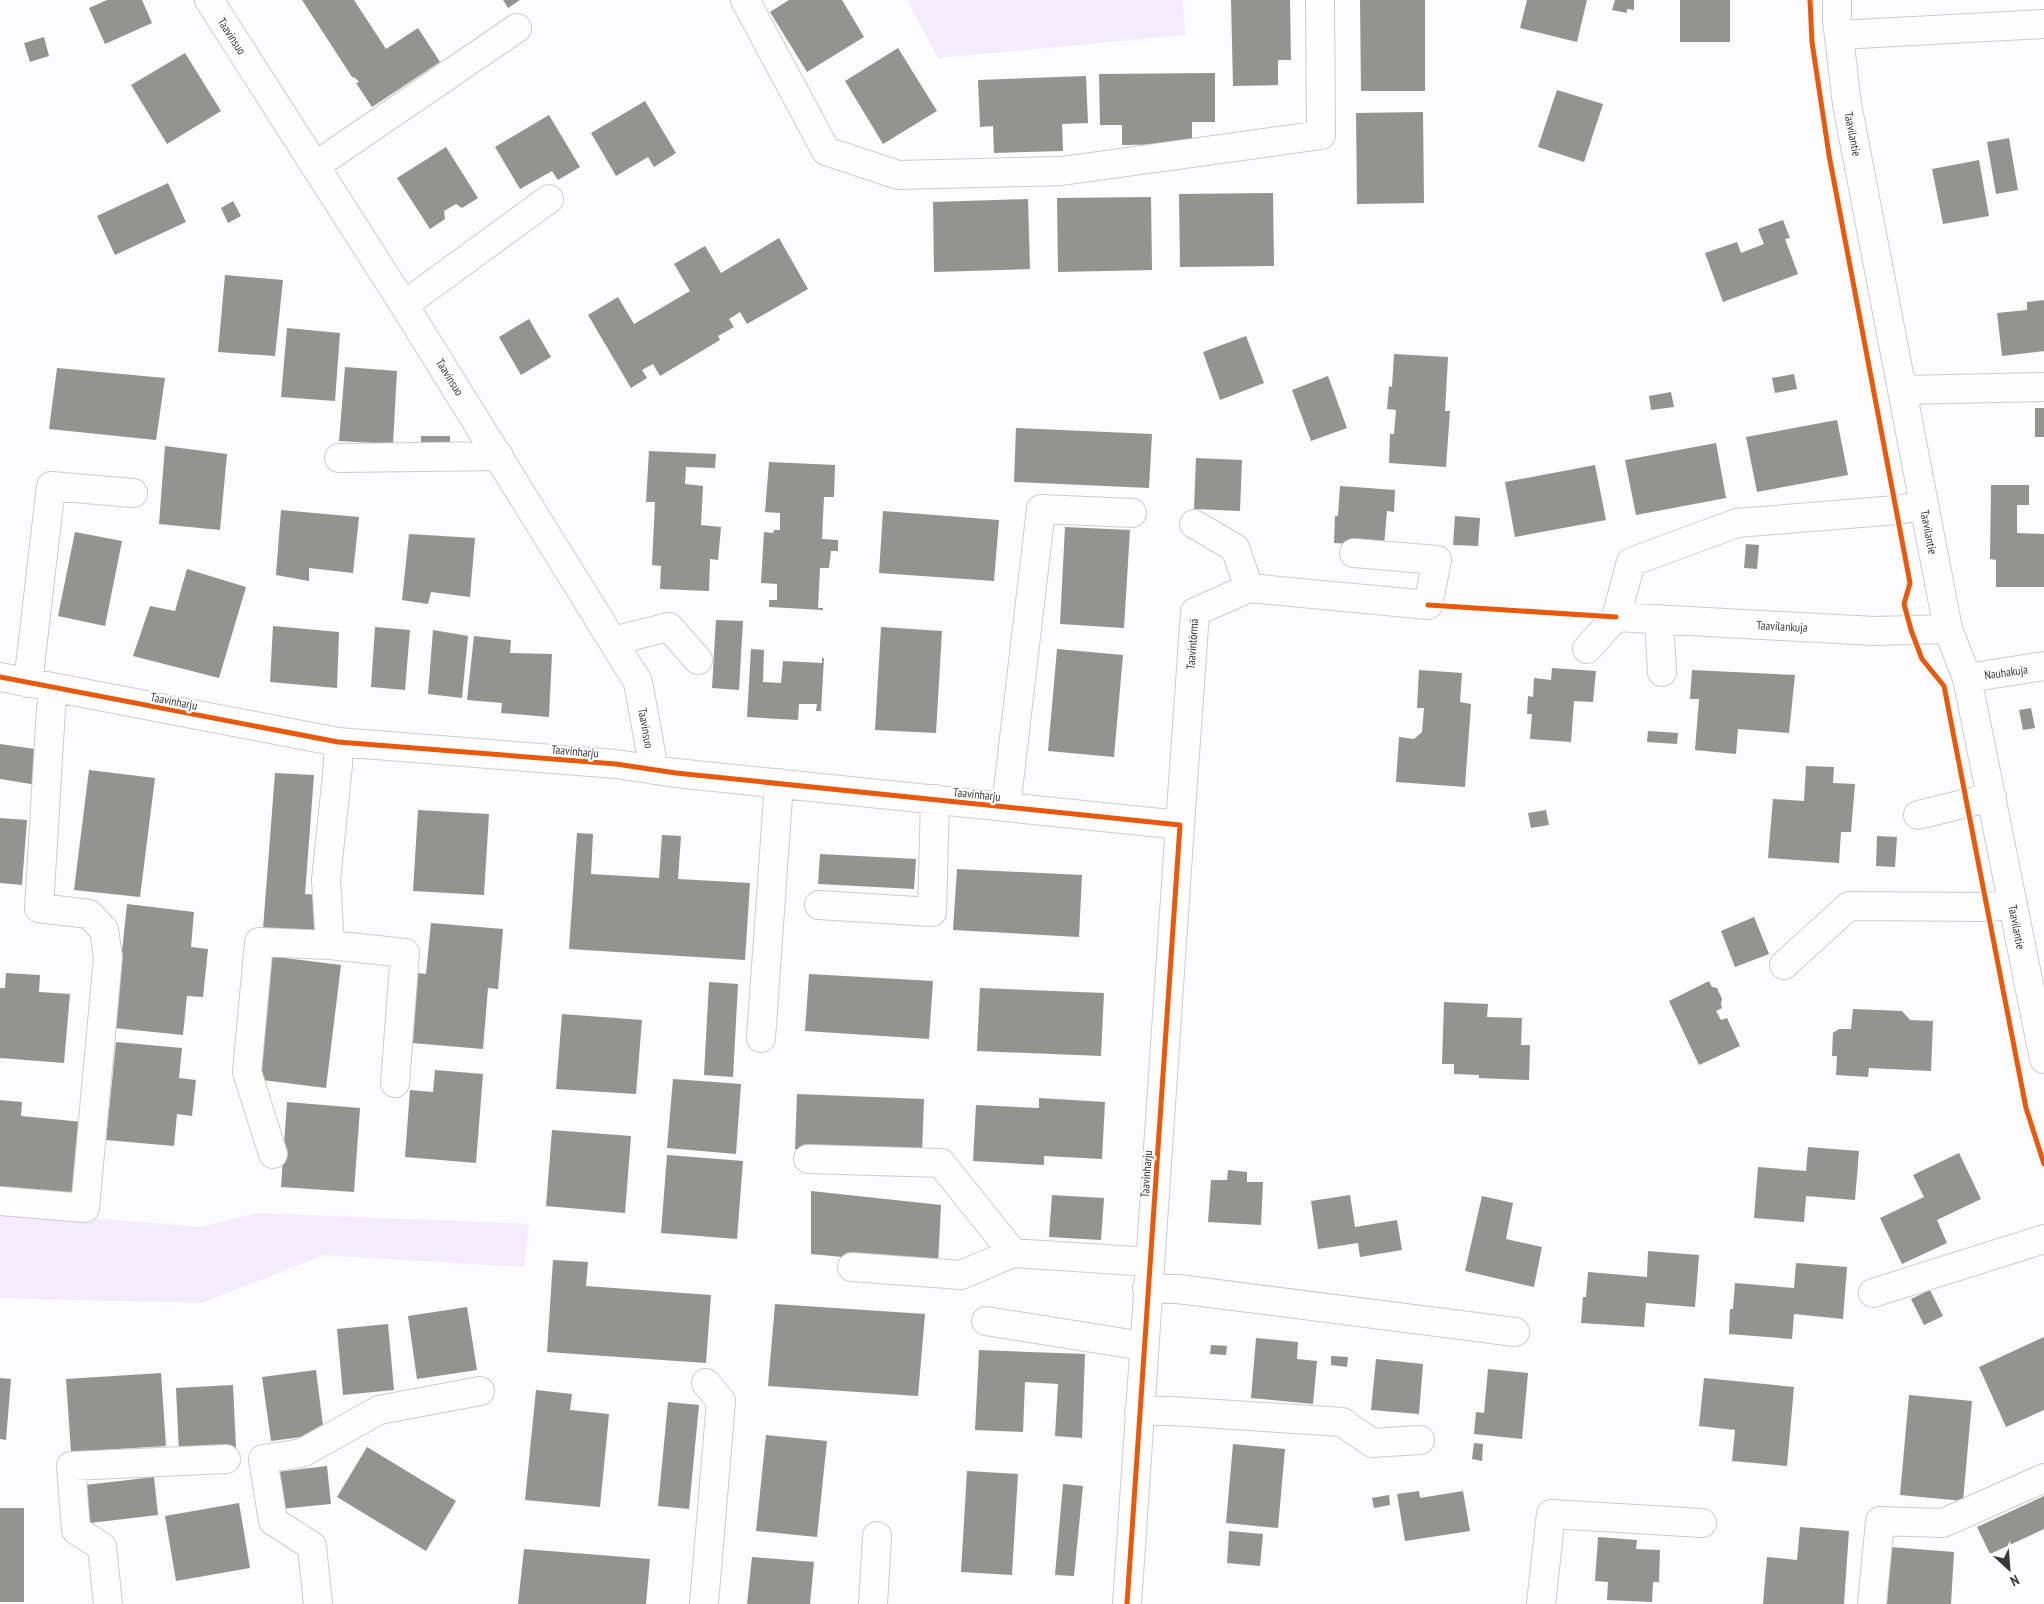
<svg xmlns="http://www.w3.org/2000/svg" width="2044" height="1604" font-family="'PT Sans Narrow',sans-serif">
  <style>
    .green { fill: #f4ebfd }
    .building { fill: #93948f }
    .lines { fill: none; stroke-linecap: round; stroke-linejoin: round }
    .minor-casing { stroke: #cdcbcf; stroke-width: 30 }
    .minor { stroke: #fffeff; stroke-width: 28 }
    .cycleway-casing { stroke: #fff; stroke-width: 8 }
    .cycleway { stroke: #e8590c; stroke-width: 5 }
    .labels { text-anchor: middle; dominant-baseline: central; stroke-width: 5; stroke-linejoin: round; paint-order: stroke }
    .street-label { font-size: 12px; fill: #3a383c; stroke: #fff }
  </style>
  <rect width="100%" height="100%" fill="#fcfbfe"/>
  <path class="green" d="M 907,0 L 1183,0 L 1185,35 L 938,58 Z
    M 0,1211 L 200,1227 L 257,1213 L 529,1224 L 524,1267 L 323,1255 L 202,1303 L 0,1298 Z"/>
  <path class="building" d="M 107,0 L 142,0 L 152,23 L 105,44 L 89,8 Z
    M 302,0 L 354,0 L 386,49 L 418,28 L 440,62 L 372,107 L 356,83 L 359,82 L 355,78 L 352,77 Z
    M 503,0 L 520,0 L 508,8 Z
    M 789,0 L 842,0 L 864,37 L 807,72 L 770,12 Z
    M 1231,0 L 1290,0 L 1291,60 L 1278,60 L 1278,85 L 1233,86 Z
    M 1360,0 L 1425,0 L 1425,91 L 1361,91 Z
    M 1527,0 L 1587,0 L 1577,42 L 1520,28 Z
    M 1615,0 L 1634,0 L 1634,10 L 1627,9 L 1627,13 L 1612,10 Z
    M 1680,0 L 1730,0 L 1730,42 L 1680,42 Z
    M 44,37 L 49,56 L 30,62 L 24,43 Z
    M 898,48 L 937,111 L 883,144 L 845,81 Z
    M 185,53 L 221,111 L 167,144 L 131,85 Z
    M 1215,73 L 1215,122 L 1192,122 L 1192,144 L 1122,145 L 1122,125 L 1100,125 L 1099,74 Z
    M 1086,76 L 1088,123 L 1062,124 L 1063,151 L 994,153 L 993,126 L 980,127 L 978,80 Z
    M 1557,90 L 1603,104 L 1584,162 L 1538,147 Z
    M 645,101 L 676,153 L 654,167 L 648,157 L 616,176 L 591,133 Z
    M 1423,112 L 1424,203 L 1357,204 L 1356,113 Z
    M 549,115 L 580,167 L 558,180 L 552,171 L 520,189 L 495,147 Z
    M 2009,138 L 2018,190 L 1996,194 L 1987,142 Z
    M 446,147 L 478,198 L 462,208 L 456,204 L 444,211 L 445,219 L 430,229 L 397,178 Z
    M 1979,160 L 1989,216 L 1943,224 L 1932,169 Z
    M 168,183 L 186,222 L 115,255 L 97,216 Z
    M 1273,193 L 1274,266 L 1180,267 L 1179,194 Z
    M 1151,197 L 1152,270 L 1058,272 L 1057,198 Z
    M 1028,199 L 1030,269 L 934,272 L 933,202 Z
    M 233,201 L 241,216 L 228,223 L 221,208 Z
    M 1783,220 L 1790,238 L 1785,239 L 1798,274 L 1723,302 L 1705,253 L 1737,242 L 1741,253 L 1764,244 L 1758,229 Z
    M 779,238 L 808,289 L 747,324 L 740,312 L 729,319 L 734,327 L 718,336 L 720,340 L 660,376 L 653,364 L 642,370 L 647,378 L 631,388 L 588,315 L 618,297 L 634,324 L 690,291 L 674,264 L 705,246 L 721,273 Z
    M 225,275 L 283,280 L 275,356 L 218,352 Z
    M 2044,300 L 2044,351 L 2002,356 L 1997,313 L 2027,310 L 2027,302 Z
    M 529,319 L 551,357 L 521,375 L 499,337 Z
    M 287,328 L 340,333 L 335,401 L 281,397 Z
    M 1246,336 L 1264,383 L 1220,400 L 1203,352 Z
    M 1394,354 L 1448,357 L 1445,411 L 1450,411 L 1446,467 L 1389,463 L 1390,434 L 1394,434 L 1396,410 L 1387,409 L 1389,386 L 1392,387 Z
    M 345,367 L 397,371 L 393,444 L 339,441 Z
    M 57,368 L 165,378 L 156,440 L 49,429 Z
    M 1794,374 L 1797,389 L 1775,393 L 1772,378 Z
    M 1328,376 L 1347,428 L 1311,441 L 1292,390 Z
    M 1671,392 L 1674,407 L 1651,410 L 1649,396 Z
    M 2035,408 L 2044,408 L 2044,437 L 2035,437 Z
    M 1837,420 L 1848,475 L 1757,492 L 1746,437 Z
    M 1016,428 L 1152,434 L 1149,488 L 1014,482 Z
    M 421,436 L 450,436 L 450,451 L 421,450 Z
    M 1716,443 L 1726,498 L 1636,515 L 1625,460 Z
    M 165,446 L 227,454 L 220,530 L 159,524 Z
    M 649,451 L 716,454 L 715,468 L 686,467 L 685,484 L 703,486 L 701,525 L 721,527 L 718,560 L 710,559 L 709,591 L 660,589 L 661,566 L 652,565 L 655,502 L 646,502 Z
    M 1196,458 L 1242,460 L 1240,511 L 1194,509 Z
    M 769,462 L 835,465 L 834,497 L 824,497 L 822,539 L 838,540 L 838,551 L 831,551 L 829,568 L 820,568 L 818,608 L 823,608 L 823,610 L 769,607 L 769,600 L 777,600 L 777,584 L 761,583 L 764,532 L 773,533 L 774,530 L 780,530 L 780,513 L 765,512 Z
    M 1595,465 L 1606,520 L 1515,537 L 1505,482 Z
    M 1991,485 L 2029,485 L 2029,505 L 2017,505 L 2017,533 L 2044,534 L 2044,587 L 1996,587 L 1996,560 L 1990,559 Z
    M 1340,486 L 1395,490 L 1394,512 L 1387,511 L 1384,546 L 1334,543 L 1335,516 L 1338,516 Z
    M 281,510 L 359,517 L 353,573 L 309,568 L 309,581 L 276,575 Z
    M 883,511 L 999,520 L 994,581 L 879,573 Z
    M 1455,516 L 1480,518 L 1478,546 L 1453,545 Z
    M 1065,527 L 1130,530 L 1124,628 L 1060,624 Z
    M 75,532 L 122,541 L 105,626 L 58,616 Z
    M 409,534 L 475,538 L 470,597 L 431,592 L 428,604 L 402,600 Z
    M 1746,544 L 1759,545 L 1757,569 L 1744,568 Z
    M 187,569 L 246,587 L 219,678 L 133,656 L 150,606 L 175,611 Z
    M 716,620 L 743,621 L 739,690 L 712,688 Z
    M 273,626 L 339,632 L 337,688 L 270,682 Z
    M 375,627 L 410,630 L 405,690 L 371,687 Z
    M 881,627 L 942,631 L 936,733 L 875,730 Z
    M 433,630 L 468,636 L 462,698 L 428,694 Z
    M 474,636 L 511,640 L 510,653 L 552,654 L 549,717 L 501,713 L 502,703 L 467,700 Z
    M 751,649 L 764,650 L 763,682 L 781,683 L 783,661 L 822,663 L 822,658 L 824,658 L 821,711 L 816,711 L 817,704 L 799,704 L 798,720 L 747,717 Z
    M 1057,649 L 1123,655 L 1114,757 L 1048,751 Z
    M 1552,668 L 1596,671 L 1593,702 L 1574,701 L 1571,742 L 1530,739 L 1532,714 L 1527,714 L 1528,696 L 1533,697 L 1534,678 L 1551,680 Z
    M 1419,670 L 1462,673 L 1460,702 L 1471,704 L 1465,787 L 1396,782 L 1399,737 L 1414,739 L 1422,732 L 1424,708 L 1417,708 Z
    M 1692,670 L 1795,675 L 1789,733 L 1738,729 L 1736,754 L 1695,750 L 1699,699 L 1690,699 Z
    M 2031,708 L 2035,728 L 2023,730 L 2019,710 Z
    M 1648,731 L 1678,733 L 1677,744 L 1647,742 Z
    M 0,744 L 42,750 L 37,785 L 0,779 Z
    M 1806,766 L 1834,767 L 1833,783 L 1855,784 L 1851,832 L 1841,832 L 1839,863 L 1768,858 L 1773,799 L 1804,801 Z
    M 89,770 L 155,778 L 140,897 L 74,890 Z
    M 275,773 L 314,775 L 305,894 L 319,895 L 316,933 L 263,929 Z
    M 418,810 L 489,814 L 484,895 L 413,891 Z
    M 1546,810 L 1549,825 L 1531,828 L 1528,813 Z
    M 0,818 L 27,820 L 22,885 L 0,883 Z
    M 577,833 L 593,834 L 591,874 L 659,878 L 662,835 L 681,836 L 678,879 L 750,883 L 745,960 L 569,949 Z
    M 1877,836 L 1897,837 L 1895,867 L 1876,866 Z
    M 820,854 L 916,859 L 914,889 L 818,884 Z
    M 957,869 L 1082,875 L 1079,937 L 953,930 Z
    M 127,904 L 194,912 L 191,947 L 208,949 L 203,997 L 187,996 L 183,1035 L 114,1028 Z
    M 1754,917 L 1769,954 L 1735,967 L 1721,931 Z
    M 431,923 L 503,929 L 498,989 L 488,988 L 483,1049 L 412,1043 L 418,973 L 426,974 Z
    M 269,956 L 341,965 L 326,1088 L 254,1079 Z
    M 6,973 L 40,975 L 39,992 L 70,994 L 64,1063 L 0,1058 L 0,988 L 5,988 Z
    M 809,974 L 933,981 L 929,1039 L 805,1031 Z
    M 1709,981 L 1712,987 L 1717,988 L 1722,999 L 1721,1004 L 1722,1008 L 1716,1011 L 1721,1020 L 1727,1018 L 1740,1046 L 1699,1065 L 1669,1001 Z
    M 709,982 L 738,984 L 733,1077 L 704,1075 Z
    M 980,988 L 1104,993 L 1101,1056 L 977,1051 Z
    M 1444,1002 L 1488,1004 L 1487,1017 L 1522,1018 L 1521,1045 L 1530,1045 L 1529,1080 L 1479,1078 L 1479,1075 L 1454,1074 L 1454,1064 L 1442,1064 Z
    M 1853,1009 L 1902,1011 L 1910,1020 L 1933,1021 L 1931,1071 L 1869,1068 L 1868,1077 L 1836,1075 L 1837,1056 L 1832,1056 L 1833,1033 L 1839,1029 L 1851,1029 Z
    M 562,1014 L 642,1020 L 636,1094 L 556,1089 Z
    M 116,1042 L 182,1048 L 179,1078 L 196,1080 L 192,1116 L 177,1114 L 174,1146 L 106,1140 Z
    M 435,1070 L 483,1074 L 476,1163 L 405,1157 L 410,1090 L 433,1092 Z
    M 673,1079 L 741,1084 L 736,1154 L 667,1148 Z
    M 797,1094 L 924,1099 L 922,1153 L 795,1149 Z
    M 1039,1098 L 1105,1102 L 1102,1159 L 1044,1156 L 1044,1165 L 973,1161 L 976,1105 L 1039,1108 Z
    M 0,1100 L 22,1102 L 21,1116 L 83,1122 L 76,1196 L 0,1188 Z
    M 287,1102 L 360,1108 L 354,1192 L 281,1187 Z
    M 552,1130 L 631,1136 L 625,1213 L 546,1206 Z
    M 1808,1147 L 1859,1151 L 1855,1200 L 1806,1196 L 1804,1222 L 1754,1218 L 1758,1167 L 1806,1171 Z
    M 1959,1153 L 1981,1199 L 1937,1220 L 1947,1243 L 1902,1264 L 1880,1218 L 1924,1197 L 1913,1175 Z
    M 667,1155 L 743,1161 L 737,1239 L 661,1233 Z
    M 1228,1170 L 1247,1172 L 1247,1182 L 1263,1182 L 1261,1225 L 1208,1222 L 1211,1180 L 1227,1180 Z
    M 811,1191 L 941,1205 L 938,1266 L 811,1254 Z
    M 1052,1195 L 1104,1198 L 1101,1240 L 1049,1237 Z
    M 1350,1195 L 1355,1227 L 1397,1220 L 1402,1250 L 1360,1257 L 1358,1243 L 1318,1249 L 1311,1201 Z
    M 1482,1196 L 1513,1203 L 1506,1239 L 1542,1247 L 1534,1287 L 1465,1271 Z
    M 1648,1251 L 1699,1255 L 1695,1307 L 1646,1303 L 1644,1327 L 1581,1323 L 1583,1297 L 1586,1297 L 1588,1272 L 1647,1277 Z
    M 553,1260 L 588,1262 L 586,1286 L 711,1295 L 706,1363 L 547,1352 Z
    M 1796,1263 L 1847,1267 L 1843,1319 L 1794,1314 L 1792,1339 L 1729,1334 L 1730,1309 L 1733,1309 L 1735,1283 L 1794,1288 Z
    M 1930,1290 L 1943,1316 L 1924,1325 L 1911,1299 Z
    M 775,1304 L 925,1314 L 918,1396 L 768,1386 Z
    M 467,1307 L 477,1370 L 417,1379 L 408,1316 Z
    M 388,1324 L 394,1390 L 343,1395 L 337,1329 Z
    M 2044,1337 L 2044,1410 L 2006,1427 L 1979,1367 Z
    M 1256,1338 L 1298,1342 L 1297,1359 L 1317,1361 L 1313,1404 L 1251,1398 Z
    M 1211,1345 L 1227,1346 L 1226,1355 L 1210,1354 Z
    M 979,1350 L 1085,1354 L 1082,1438 L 1055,1436 L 1058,1384 L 1025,1382 L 1023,1432 L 975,1430 Z
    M 1331,1356 L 1348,1357 L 1347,1367 L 1331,1365 Z
    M 1376,1359 L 1423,1364 L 1419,1414 L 1371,1410 Z
    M 1488,1369 L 1528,1373 L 1522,1439 L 1474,1434 L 1476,1412 L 1484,1413 Z
    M 316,1370 L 324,1434 L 271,1441 L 262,1377 Z
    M 161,1373 L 166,1446 L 71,1452 L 66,1379 Z
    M 0,1378 L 11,1379 L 6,1440 L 0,1439 Z
    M 1704,1378 L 1794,1387 L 1787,1466 L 1732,1461 L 1735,1430 L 1699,1426 Z
    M 233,1385 L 236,1448 L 179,1452 L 176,1388 Z
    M 536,1390 L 572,1394 L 570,1410 L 609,1414 L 600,1507 L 525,1500 Z
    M 1909,1395 L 1972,1401 L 1963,1501 L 1900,1495 Z
    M 668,1402 L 699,1405 L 689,1509 L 658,1506 Z
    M 766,1435 L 827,1441 L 817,1537 L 756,1531 Z
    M 1474,1443 L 1483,1444 L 1482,1461 L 1472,1459 Z
    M 1233,1444 L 1285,1449 L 1278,1528 L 1226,1523 Z
    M 367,1447 L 456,1501 L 426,1551 L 337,1497 Z
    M 327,1466 L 331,1504 L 280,1509 L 277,1472 Z
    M 967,1471 L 1018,1474 L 1012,1575 L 961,1572 Z
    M 154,1477 L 158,1515 L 90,1523 L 85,1485 Z
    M 1063,1484 L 1083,1486 L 1074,1576 L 1055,1575 Z
    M 1419,1491 L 1420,1498 L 1463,1491 L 1470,1531 L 1405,1541 L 1397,1494 Z
    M 1389,1495 L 1390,1505 L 1374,1508 L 1372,1498 Z
    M 2044,1496 L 2044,1529 L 1990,1554 L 1977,1527 Z
    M 239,1503 L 250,1568 L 176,1581 L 165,1516 Z
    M 0,1508 L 24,1508 L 24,1602 L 0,1602 Z
    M 1800,1527 L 1849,1531 L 1844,1604 L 1763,1604 L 1767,1557 L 1797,1560 Z
    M 1229,1531 L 1263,1534 L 1260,1566 L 1227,1563 Z
    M 1598,1537 L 1637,1540 L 1636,1549 L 1660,1550 L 1659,1582 L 1653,1582 L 1652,1602 L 1607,1600 L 1608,1582 L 1595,1581 Z
    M 1890,1547 L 1954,1552 L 1951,1604 L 1887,1604 Z
    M 524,1549 L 650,1559 L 646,1604 L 518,1604 Z
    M 752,1557 L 814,1562 L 810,1604 L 747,1604 Z"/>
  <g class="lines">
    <g class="minor-casing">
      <path id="minor" d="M 209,0 L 404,305 L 638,682 L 654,770
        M 745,0 L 826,151 L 898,175 L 1062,171 L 1321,135 L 1320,0
        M 1837,0 L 1837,20 L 1847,104 L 1948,629 L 1967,678 L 2044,1059
        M 1839,35 L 2044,24
        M 315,166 L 517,28
        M 404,305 L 549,199
        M 1902,390 L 2044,387
        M 339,458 L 499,456
        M 1194,524 L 1235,548 L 1249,588
        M 1616,617 L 1874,631 L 1948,629
        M 1659,619 L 1662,672
        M 613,641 L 669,627 L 698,660
        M 1587,649 L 1616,617 L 1631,562 L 1737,523 L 1897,510 L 1924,505
        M 0,677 L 338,742 L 616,764 L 676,773 L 1180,825 L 1127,1604
        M 1967,678 L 2044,666
        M 28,683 L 51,486 L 133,493
        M 338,742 L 338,765 L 326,880 L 330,945 L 405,953 L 395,1083
        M 1006,807 L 1041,509 L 1132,513
        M 1918,815 L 1992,797
        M 1180,825 L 1195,612 L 1249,588 L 1428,605 L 1437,560 L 1354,553
        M 819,905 L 932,912 L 935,799
        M 1784,965 L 1849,906 L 1986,907 L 2013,905
        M 761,1038 L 779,783
        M 273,1154 L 247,1072 L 259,942 L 330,945
        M 808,1159 L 941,1163 L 1013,1253 L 1150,1262
        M 0,1201 L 85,1208 L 108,957 L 104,930 L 89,914 L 39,908 L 51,709 L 54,688
        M 852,1267 L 961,1275 L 1013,1253
        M 1147,1288 L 1178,1289 L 1515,1332
        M 1873,1293 L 2044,1239
        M 986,1321 L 1143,1346
        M 1139,1411 L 1171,1411 L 1342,1422 L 1372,1443 L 1420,1440
        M 108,1604 L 102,1547 L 76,1530 L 71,1466 L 226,1459
        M 318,1604 L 312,1546 L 273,1521 L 263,1459 L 302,1453 L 379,1410 L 480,1391
        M 704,1604 L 721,1401 L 706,1383
        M 873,1604 L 877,1536
        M 1541,1604 L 1551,1514 L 1702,1523
        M 1872,1604 L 1880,1521 L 1943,1523 L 2044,1478"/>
    </g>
    <use href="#minor" class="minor"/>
    <g class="cycleway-casing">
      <path id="cycleway" d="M 1810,0 L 1812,42 L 1829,155 L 1910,583 L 1904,604 L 1911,630 L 1922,659 L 1944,686 L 2026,1108 L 2044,1164
        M 1428,605 L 1616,617
        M 0,677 L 338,742 L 616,764 L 676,773 L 1180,825 L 1127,1604"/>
    </g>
    <use href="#cycleway" class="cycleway"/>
  </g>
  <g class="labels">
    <g class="street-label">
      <text transform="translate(232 36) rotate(57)">Taavinsuo</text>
      <text transform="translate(1853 134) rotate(79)">Taavilantie</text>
      <text transform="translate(450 377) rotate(58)">Taavinsuo</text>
      <text transform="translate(1929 532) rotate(79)">Taavilantie</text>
      <text transform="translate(1782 626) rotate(3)">Taavilankuja</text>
      <text transform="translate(1192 644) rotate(-86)">Taavintörmä</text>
      <text transform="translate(2006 672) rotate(-8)">Nauhakuja</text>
      <text transform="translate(174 701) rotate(11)">Taavinharju</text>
      <text transform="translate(646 728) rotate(80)">Taavinsuo</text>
      <text transform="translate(575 751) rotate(5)">Taavinharju</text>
      <text transform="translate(977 794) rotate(6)">Taavinharju</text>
      <text transform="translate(2017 927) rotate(79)">Taavilantie</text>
      <text transform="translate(1146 1174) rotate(-86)">Taavinharju</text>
    </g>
  </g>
  <g transform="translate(2009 1569) rotate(154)" stroke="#ffffff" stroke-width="4" paint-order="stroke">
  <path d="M0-4L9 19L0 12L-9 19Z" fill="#3a383c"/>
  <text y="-8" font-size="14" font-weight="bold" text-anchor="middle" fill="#3a383c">N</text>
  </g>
</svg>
